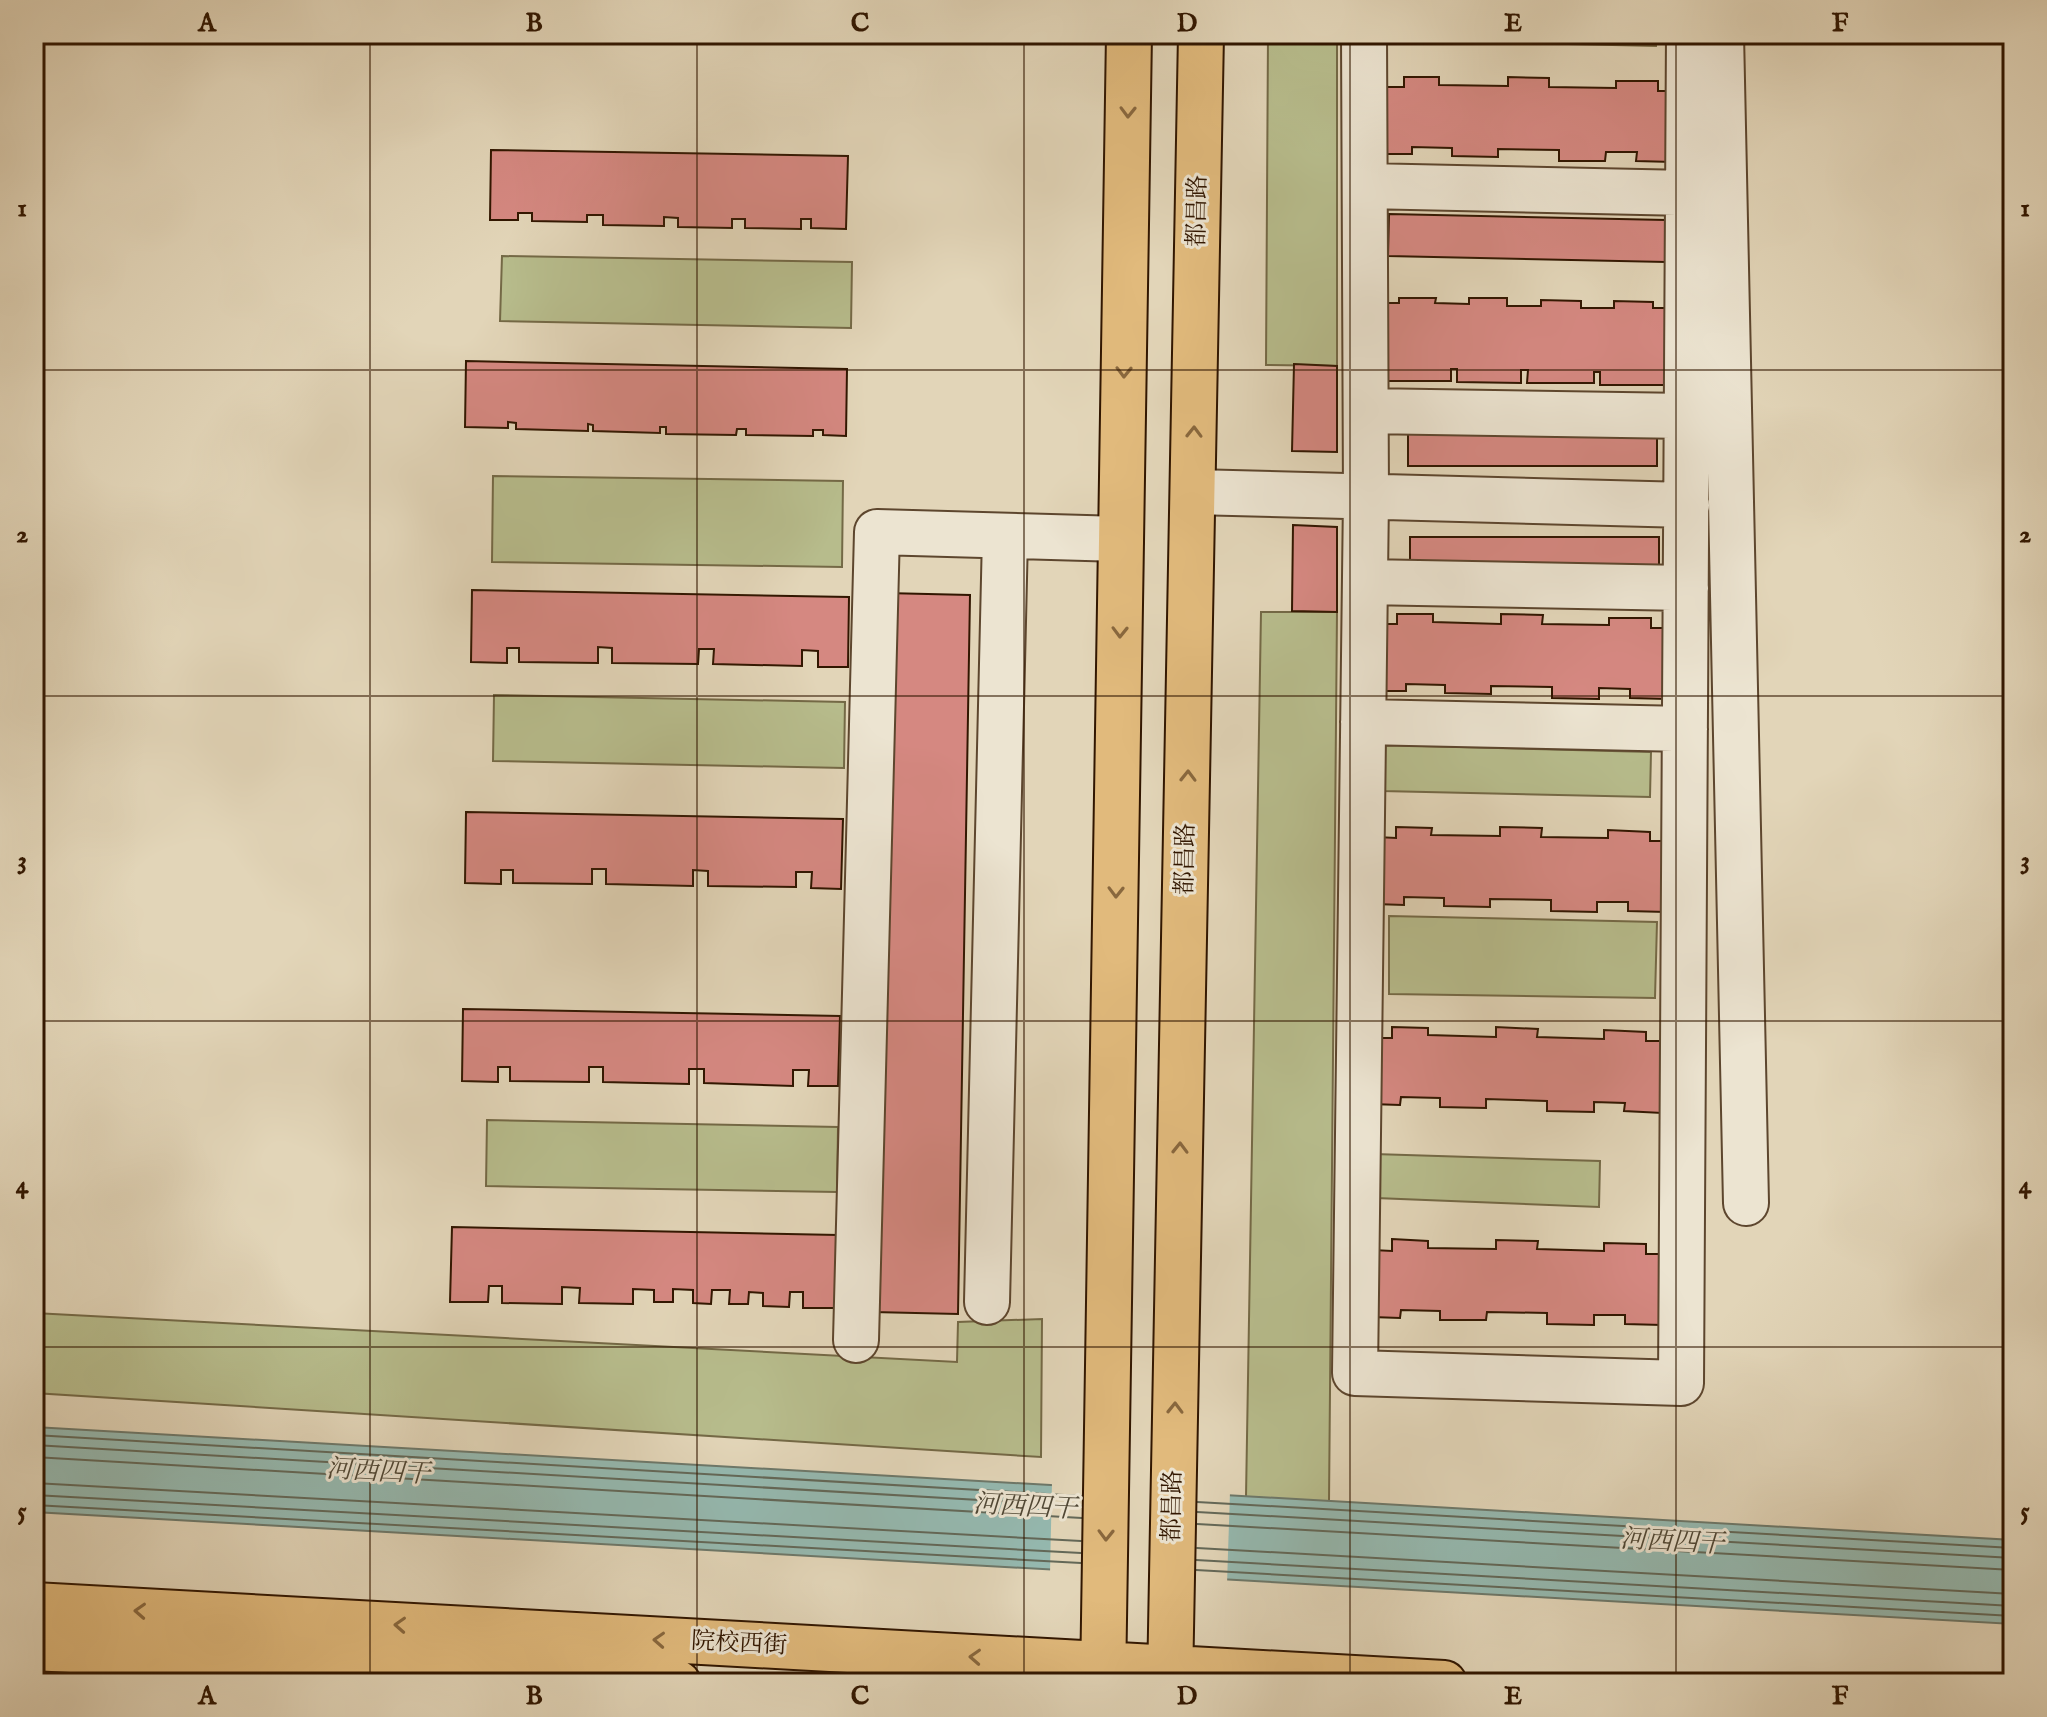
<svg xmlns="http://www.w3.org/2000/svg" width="2047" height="1717" font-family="'IM FELL English','Noto Serif SC',serif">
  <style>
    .green { fill: #b7bc8c; stroke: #746946; stroke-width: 2 }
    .water { fill: #95b9b0; stroke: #6d786a; stroke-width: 2 }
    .pier { fill: #e2d5b8 }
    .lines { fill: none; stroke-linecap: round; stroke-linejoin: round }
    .shore { stroke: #636858; stroke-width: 2 }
    .building { fill: #d58881; stroke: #311600; stroke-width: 2 }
    .minor-casing { stroke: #5d462e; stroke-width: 48 }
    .major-casing { stroke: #311600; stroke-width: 48 }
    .minor { stroke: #ece4d1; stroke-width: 44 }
    .major { stroke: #e1ba7c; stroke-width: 44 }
    .oneway { stroke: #89683e }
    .grid { fill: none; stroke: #311600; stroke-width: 2; stroke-opacity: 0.55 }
    .labels { text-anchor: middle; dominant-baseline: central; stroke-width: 6; stroke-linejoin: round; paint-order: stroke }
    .street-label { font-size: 24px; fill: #311600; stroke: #ece4d1 }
    .water-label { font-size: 26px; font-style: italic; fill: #4f4735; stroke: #ece4d1 }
    .neatline { fill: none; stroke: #311600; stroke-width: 3 }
    .grid-label { font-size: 26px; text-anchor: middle; font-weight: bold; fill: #311600 }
  </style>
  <rect width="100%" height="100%" fill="#e2d5b8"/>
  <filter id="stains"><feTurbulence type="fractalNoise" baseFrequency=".0025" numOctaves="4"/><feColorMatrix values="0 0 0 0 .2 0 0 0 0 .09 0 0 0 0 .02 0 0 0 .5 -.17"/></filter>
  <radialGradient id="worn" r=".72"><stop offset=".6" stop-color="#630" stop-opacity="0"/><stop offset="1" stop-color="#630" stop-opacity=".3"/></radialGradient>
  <path class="green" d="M 1268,34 L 1337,34 L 1337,366 L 1266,365 Z
    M 1389,34 L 1657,34 L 1656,46 L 1389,40 Z
    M 502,256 L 852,262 L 851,328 L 500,321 Z
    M 493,476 L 843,481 L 842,567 L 492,562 Z
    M 1261,612 L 1337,612 L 1329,1502 L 1246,1497 Z
    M 494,695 L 845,702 L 844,768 L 493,761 Z
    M 1384,745 L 1651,752 L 1650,797 L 1382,791 Z
    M 1389,916 L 1657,922 L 1655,998 L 1389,994 Z
    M 487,1120 L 838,1127 L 837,1192 L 486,1186 Z
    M 1374,1154 L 1600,1161 L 1599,1207 L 1376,1198 Z
    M 34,1313 L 957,1362 L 958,1322 L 1042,1319 L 1041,1457 L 34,1393 Z"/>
  <path class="water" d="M 34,1427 L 2013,1540 L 2013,1624 L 34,1512 Z"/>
  <path class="pier" d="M 1052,1482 L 1230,1492 L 1227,1584 L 1050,1574 Z"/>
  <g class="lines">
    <path class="shore" d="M 34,1435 L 1082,1496
      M 34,1445 L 1082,1506
      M 34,1457 L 1082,1518
      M 34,1483 L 1081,1541
      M 34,1495 L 1081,1553
      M 1197,1502 L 2013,1548
      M 34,1505 L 1081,1563
      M 1197,1512 L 2013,1558
      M 1197,1524 L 2013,1570
      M 1197,1548 L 2013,1594
      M 1196,1560 L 2013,1606
      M 1196,1570 L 2013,1616"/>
  </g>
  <path class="building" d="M 1404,77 L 1439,77 L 1439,85 L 1508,86 L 1508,77 L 1549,78 L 1549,87 L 1616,88 L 1616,81 L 1658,81 L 1658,91 L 1675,91 L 1673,162 L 1636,161 L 1637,152 L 1606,152 L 1605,161 L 1559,161 L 1559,150 L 1498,149 L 1498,157 L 1452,156 L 1452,148 L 1412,147 L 1412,154 L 1383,154 L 1385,87 L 1404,87 Z
    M 491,150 L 848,156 L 846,229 L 811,228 L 811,219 L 801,219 L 801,229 L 745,228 L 745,219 L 732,219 L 732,228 L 678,227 L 678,218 L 664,217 L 664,226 L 603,225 L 603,215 L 587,215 L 587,222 L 532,221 L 532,213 L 518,213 L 518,220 L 490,220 Z
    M 1389,214 L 1666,220 L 1666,262 L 1388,256 Z
    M 1399,298 L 1436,298 L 1435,303 L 1469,304 L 1469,298 L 1507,298 L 1507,306 L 1541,306 L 1541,300 L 1581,301 L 1581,308 L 1614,308 L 1614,301 L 1653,302 L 1653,308 L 1669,308 L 1668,385 L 1600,385 L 1600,372 L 1594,372 L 1594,383 L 1527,383 L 1528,370 L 1521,370 L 1521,383 L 1457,382 L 1457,369 L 1451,369 L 1451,381 L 1373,381 L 1374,303 L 1399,303 Z
    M 466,361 L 847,369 L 846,436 L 823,435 L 823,430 L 813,430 L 813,436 L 746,435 L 746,429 L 737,429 L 736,435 L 666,434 L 666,427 L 660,427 L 660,433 L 593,431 L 593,425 L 588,424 L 588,431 L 516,429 L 516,423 L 508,422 L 508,428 L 465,427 Z
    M 1294,364 L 1337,366 L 1337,452 L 1292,451 Z
    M 1408,432 L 1657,432 L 1657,466 L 1408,466 Z
    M 1293,525 L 1337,527 L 1337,612 L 1292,611 Z
    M 1410,537 L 1659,537 L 1659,570 L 1410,570 Z
    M 472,590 L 849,597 L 848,667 L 818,667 L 818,651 L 802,650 L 802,666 L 713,664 L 714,649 L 699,649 L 698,664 L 612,663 L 612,648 L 598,647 L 598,663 L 519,662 L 519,648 L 507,648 L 507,663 L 471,662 Z
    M 885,593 L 970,595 L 958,1314 L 873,1312 Z
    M 1397,614 L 1433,614 L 1433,622 L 1501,624 L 1501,614 L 1543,615 L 1542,624 L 1609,625 L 1609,618 L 1651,618 L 1651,628 L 1668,628 L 1667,699 L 1630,698 L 1630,689 L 1599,688 L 1599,699 L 1552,698 L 1552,687 L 1491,686 L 1491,694 L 1445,693 L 1445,685 L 1406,684 L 1406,691 L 1377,691 L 1378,624 L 1397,624 Z
    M 466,812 L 843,819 L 841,889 L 811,888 L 812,872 L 796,872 L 796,887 L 708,886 L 708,871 L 693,870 L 693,886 L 606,884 L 606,869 L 592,869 L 592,884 L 513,883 L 513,870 L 501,870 L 501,884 L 465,883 Z
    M 1396,827 L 1432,828 L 1431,835 L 1500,836 L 1500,827 L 1542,828 L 1541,837 L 1608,838 L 1608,830 L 1650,832 L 1650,841 L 1667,841 L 1666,912 L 1628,911 L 1628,902 L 1597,902 L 1597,912 L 1551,911 L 1551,900 L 1490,899 L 1490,907 L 1444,906 L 1444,898 L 1404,897 L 1404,905 L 1375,904 L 1377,837 L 1396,838 Z
    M 463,1009 L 840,1016 L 838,1086 L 808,1086 L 809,1070 L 793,1070 L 793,1086 L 704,1083 L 704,1069 L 689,1069 L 689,1084 L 603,1082 L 603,1067 L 589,1067 L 589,1082 L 510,1081 L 510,1067 L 498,1067 L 498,1082 L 462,1081 Z
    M 1392,1027 L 1428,1028 L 1428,1035 L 1496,1037 L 1496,1027 L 1538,1029 L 1537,1037 L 1604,1039 L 1604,1030 L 1646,1032 L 1646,1041 L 1663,1041 L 1662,1113 L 1624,1111 L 1625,1103 L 1594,1102 L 1594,1112 L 1547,1111 L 1547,1101 L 1486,1099 L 1486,1108 L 1440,1107 L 1440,1098 L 1401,1097 L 1400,1105 L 1371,1104 L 1373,1038 L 1392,1038 Z
    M 452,1227 L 838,1235 L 836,1308 L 803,1308 L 803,1292 L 790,1292 L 789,1307 L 763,1306 L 763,1293 L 749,1292 L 748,1304 L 729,1304 L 730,1290 L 712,1290 L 711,1304 L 693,1303 L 693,1290 L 673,1289 L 673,1302 L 654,1302 L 654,1290 L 633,1289 L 633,1304 L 579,1303 L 580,1288 L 562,1287 L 562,1304 L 502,1303 L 502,1286 L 489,1286 L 488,1302 L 450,1302 Z
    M 1392,1239 L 1428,1241 L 1428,1248 L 1496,1249 L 1496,1240 L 1538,1241 L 1537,1249 L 1604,1251 L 1604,1243 L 1646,1244 L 1646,1254 L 1663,1254 L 1662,1325 L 1625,1324 L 1625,1315 L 1594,1315 L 1594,1325 L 1547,1324 L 1547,1313 L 1487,1312 L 1486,1320 L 1440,1320 L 1440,1311 L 1401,1310 L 1400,1318 L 1372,1317 L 1373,1250 L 1392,1251 Z"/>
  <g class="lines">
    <g class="minor-casing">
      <path id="minor" d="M 1364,34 L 1366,497 L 1355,1373 L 1681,1383 L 1689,34
        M 1721,34 L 1746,1203
        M 1365,186 L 1688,193
        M 1366,411 L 1687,416
        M 1193,492 L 1687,505
        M 1365,582 L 1686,588
        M 1363,722 L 1685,729
        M 987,1302 L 1005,536
        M 856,1340 L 877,532 L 1121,539"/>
    </g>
    <g class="major-casing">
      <path id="major" d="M 34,1605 L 1444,1683
        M 34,1648 L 678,1683
        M 1103,1683 L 1129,34
        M 1170,1683 L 1201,34"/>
    </g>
    <use href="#minor" class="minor"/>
    <use href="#major" class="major"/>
  </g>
  <defs><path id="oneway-chevron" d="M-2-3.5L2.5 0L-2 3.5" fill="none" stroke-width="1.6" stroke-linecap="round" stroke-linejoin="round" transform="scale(2)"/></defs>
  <g class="oneway">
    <use href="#oneway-chevron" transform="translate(1128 112) rotate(91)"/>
    <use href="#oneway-chevron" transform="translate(1124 372) rotate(91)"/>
    <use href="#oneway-chevron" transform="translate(1194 432) rotate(-89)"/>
    <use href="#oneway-chevron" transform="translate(1120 632) rotate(91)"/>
    <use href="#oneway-chevron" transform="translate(1188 776) rotate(-89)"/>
    <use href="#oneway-chevron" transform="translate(1116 892) rotate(91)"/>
    <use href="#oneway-chevron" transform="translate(1180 1148) rotate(-89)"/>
    <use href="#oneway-chevron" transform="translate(1175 1408) rotate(-89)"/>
    <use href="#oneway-chevron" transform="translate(1106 1535) rotate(91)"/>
    <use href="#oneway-chevron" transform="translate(140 1611) rotate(-177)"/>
    <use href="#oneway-chevron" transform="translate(400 1625) rotate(-177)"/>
    <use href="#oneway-chevron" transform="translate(659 1640) rotate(-177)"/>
    <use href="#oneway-chevron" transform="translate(975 1657) rotate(-177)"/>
  </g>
  <path class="grid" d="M 370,34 L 370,1683M 697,34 L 697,1683M 1024,34 L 1024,1683M 1350,34 L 1350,1683M 1676,34 L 1676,1683M 34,370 L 2013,370M 34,696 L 2013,696M 34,1021 L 2013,1021M 34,1347 L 2013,1347"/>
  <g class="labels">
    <g class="street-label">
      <text transform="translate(1198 211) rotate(-89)">都昌路</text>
      <text transform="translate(1186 859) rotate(-89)">都昌路</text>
      <text transform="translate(1173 1506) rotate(-89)">都昌路</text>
      <text transform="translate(739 1644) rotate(3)">院校西街</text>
    </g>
    <g class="water-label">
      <text transform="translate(378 1472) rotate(3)">河西四干</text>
      <text transform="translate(1025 1507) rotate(3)">河西四干</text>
      <text transform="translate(1672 1542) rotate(3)">河西四干</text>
    </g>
  </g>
  <rect width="2047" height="1717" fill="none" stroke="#e2d5b8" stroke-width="88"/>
  <rect x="44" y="44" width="1959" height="1629" class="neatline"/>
  <g class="grid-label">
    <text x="207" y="31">A</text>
    <text x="534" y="31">B</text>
    <text x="860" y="31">C</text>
    <text x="1187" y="31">D</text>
    <text x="1513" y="31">E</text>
    <text x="1840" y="31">F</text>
    <text x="22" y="216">1</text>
    <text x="2025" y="216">1</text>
    <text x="22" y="542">2</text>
    <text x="2025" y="542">2</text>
    <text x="22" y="868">3</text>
    <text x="2025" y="868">3</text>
    <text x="22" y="1193">4</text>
    <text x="2025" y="1193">4</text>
    <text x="22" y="1519">5</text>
    <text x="2025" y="1519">5</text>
    <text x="207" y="1704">A</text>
    <text x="534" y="1704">B</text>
    <text x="860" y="1704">C</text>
    <text x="1187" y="1704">D</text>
    <text x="1513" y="1704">E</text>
    <text x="1840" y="1704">F</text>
  </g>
  <rect width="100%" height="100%" filter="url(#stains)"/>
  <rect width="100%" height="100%" fill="url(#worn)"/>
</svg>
